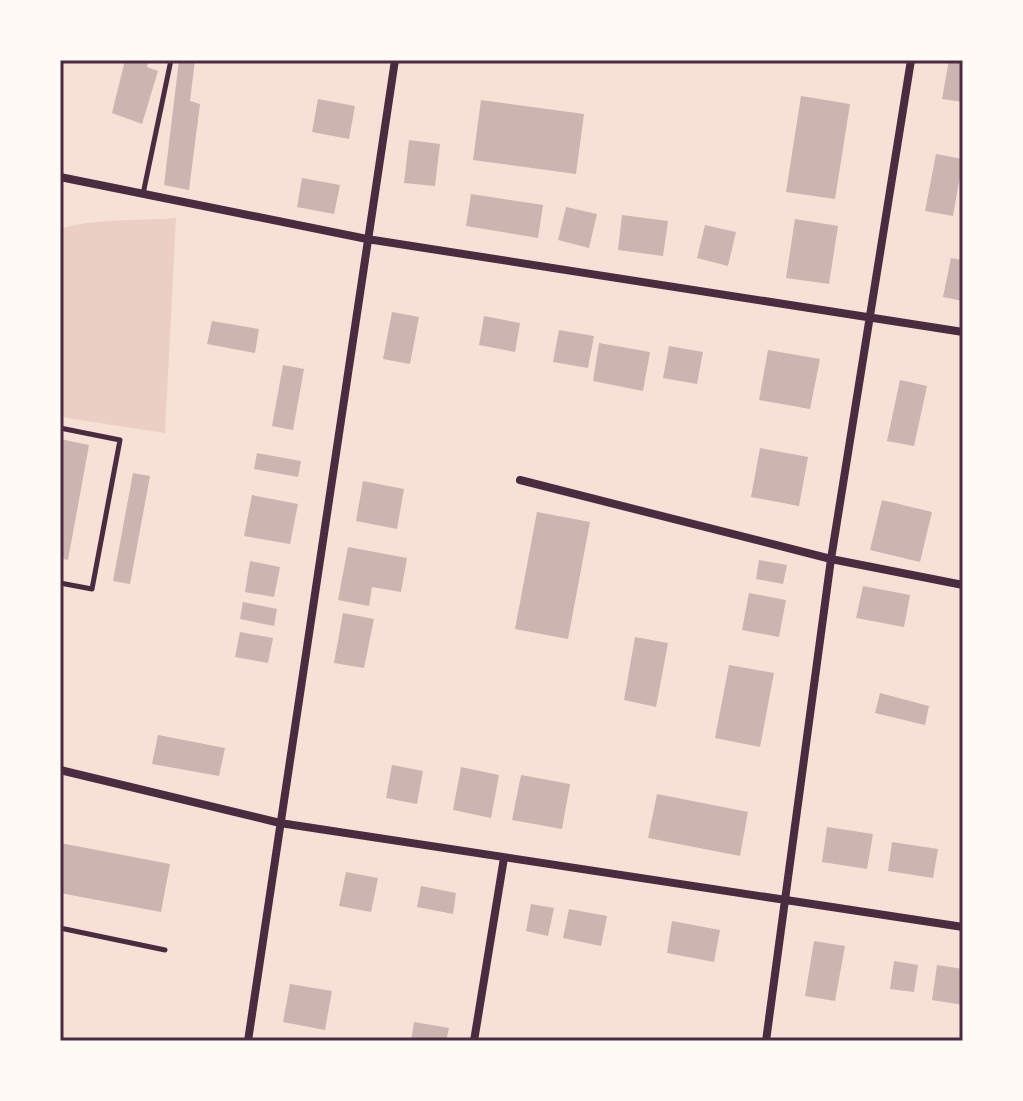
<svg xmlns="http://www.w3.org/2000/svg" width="1023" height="1101" font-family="Overpass,sans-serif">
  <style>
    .green { fill: #ebcfc5 }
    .building { fill: #ccb4b1 }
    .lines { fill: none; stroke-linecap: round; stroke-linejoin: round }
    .service { stroke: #4a2c40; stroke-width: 5 }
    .minor { stroke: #4a2c40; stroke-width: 8 }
    .neatline { fill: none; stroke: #4a2c40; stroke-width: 3 }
  </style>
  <rect width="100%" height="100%" fill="#f7e1d7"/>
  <path class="green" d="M 176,218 L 165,433 L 60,417 L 60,229 C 92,218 141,221 176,218 Z"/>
  <path class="building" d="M 125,60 L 149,60 L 147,67 L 158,71 L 142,124 L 112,113 Z
    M 179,60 L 195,60 L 190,101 L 200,104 L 189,190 L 164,185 Z
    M 949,60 L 963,63 L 963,102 L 942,99 Z
    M 801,96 L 850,104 L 835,199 L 786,192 Z
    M 318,99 L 355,106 L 349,139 L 312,132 Z
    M 481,100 L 584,114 L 576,174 L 473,160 Z
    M 409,140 L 440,144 L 435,186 L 404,183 Z
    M 936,154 L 963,159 L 953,216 L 925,211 Z
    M 302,178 L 340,185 L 334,214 L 297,207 Z
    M 471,194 L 543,205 L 538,238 L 466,226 Z
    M 566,207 L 597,214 L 589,248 L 558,240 Z
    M 622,215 L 668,221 L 663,256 L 618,250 Z
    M 795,219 L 838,226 L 829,284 L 786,278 Z
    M 705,225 L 736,232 L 728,266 L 697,258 Z
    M 951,258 L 963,260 L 963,301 L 943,297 Z
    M 392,312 L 419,317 L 410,364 L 383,359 Z
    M 484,316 L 520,323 L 515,352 L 479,345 Z
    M 212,321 L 259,329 L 255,353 L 207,344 Z
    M 559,330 L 594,336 L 588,368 L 553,362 Z
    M 599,343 L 650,352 L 643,391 L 593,381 Z
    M 669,346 L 703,352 L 697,384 L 663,378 Z
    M 768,350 L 820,359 L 810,409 L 759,400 Z
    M 283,365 L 304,369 L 293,430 L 272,426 Z
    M 900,380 L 927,386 L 914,446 L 887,441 Z
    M 60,439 L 89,445 L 68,560 L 60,558 Z
    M 760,448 L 808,457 L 799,506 L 751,497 Z
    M 257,453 L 301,461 L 298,477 L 254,469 Z
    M 133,473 L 150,476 L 130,584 L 113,581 Z
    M 363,481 L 404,489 L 397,529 L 356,521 Z
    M 252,495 L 298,504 L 290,544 L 244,536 Z
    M 882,500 L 932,512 L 920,562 L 870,550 Z
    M 537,512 L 590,522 L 568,639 L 515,629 Z
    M 348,547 L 407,558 L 401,592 L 372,587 L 369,606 L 338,600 Z
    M 759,560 L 787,565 L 783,584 L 756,579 Z
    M 250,561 L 280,567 L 274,597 L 245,592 Z
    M 863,586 L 910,595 L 904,627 L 856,618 Z
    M 749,593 L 786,600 L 779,637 L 742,630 Z
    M 243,602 L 277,609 L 274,626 L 240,619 Z
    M 343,613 L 374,619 L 364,668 L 334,663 Z
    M 240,632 L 273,638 L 268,663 L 235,657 Z
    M 635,637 L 668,643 L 656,707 L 624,700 Z
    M 729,665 L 774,673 L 760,747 L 715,738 Z
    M 880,693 L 929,706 L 925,725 L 875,713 Z
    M 158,735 L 225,748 L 219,776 L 152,764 Z
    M 392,765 L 423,771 L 417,804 L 386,798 Z
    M 461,767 L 499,775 L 491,818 L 453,810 Z
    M 521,775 L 570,784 L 562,829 L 512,820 Z
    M 657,794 L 748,812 L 740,856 L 648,838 Z
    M 827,827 L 873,834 L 867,869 L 822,862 Z
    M 892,842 L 938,849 L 933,878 L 888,871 Z
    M 60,843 L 170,864 L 161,912 L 60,893 Z
    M 346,872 L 378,878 L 371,912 L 339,906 Z
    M 421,886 L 456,893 L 453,914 L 417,907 Z
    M 531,904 L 554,908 L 548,936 L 526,931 Z
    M 569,909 L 607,916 L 601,946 L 563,938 Z
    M 672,921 L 720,930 L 714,962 L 667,953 Z
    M 814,941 L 845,946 L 835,1001 L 805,996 Z
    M 894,961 L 918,965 L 914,992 L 890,989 Z
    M 937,965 L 963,969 L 963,1005 L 932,1000 Z
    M 290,984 L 332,991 L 325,1030 L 283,1022 Z
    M 414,1022 L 449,1028 L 446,1041 L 411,1041 Z"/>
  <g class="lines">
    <path class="service" d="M 143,194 L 171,60
      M 60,428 L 120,440 L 92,589 L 60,583
      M 60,928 L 165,950"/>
    <path class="minor" d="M 60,177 L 367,239 L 963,332
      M 520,480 L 831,559 L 963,585
      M 60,770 L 280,823 L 963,927
      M 248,1041 L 395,60
      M 474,1041 L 504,858
      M 766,1041 L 831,559 L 911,60"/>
  </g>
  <rect width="1023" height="1101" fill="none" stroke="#fffaf5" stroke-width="124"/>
  <rect x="62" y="62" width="899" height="977" class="neatline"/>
</svg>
